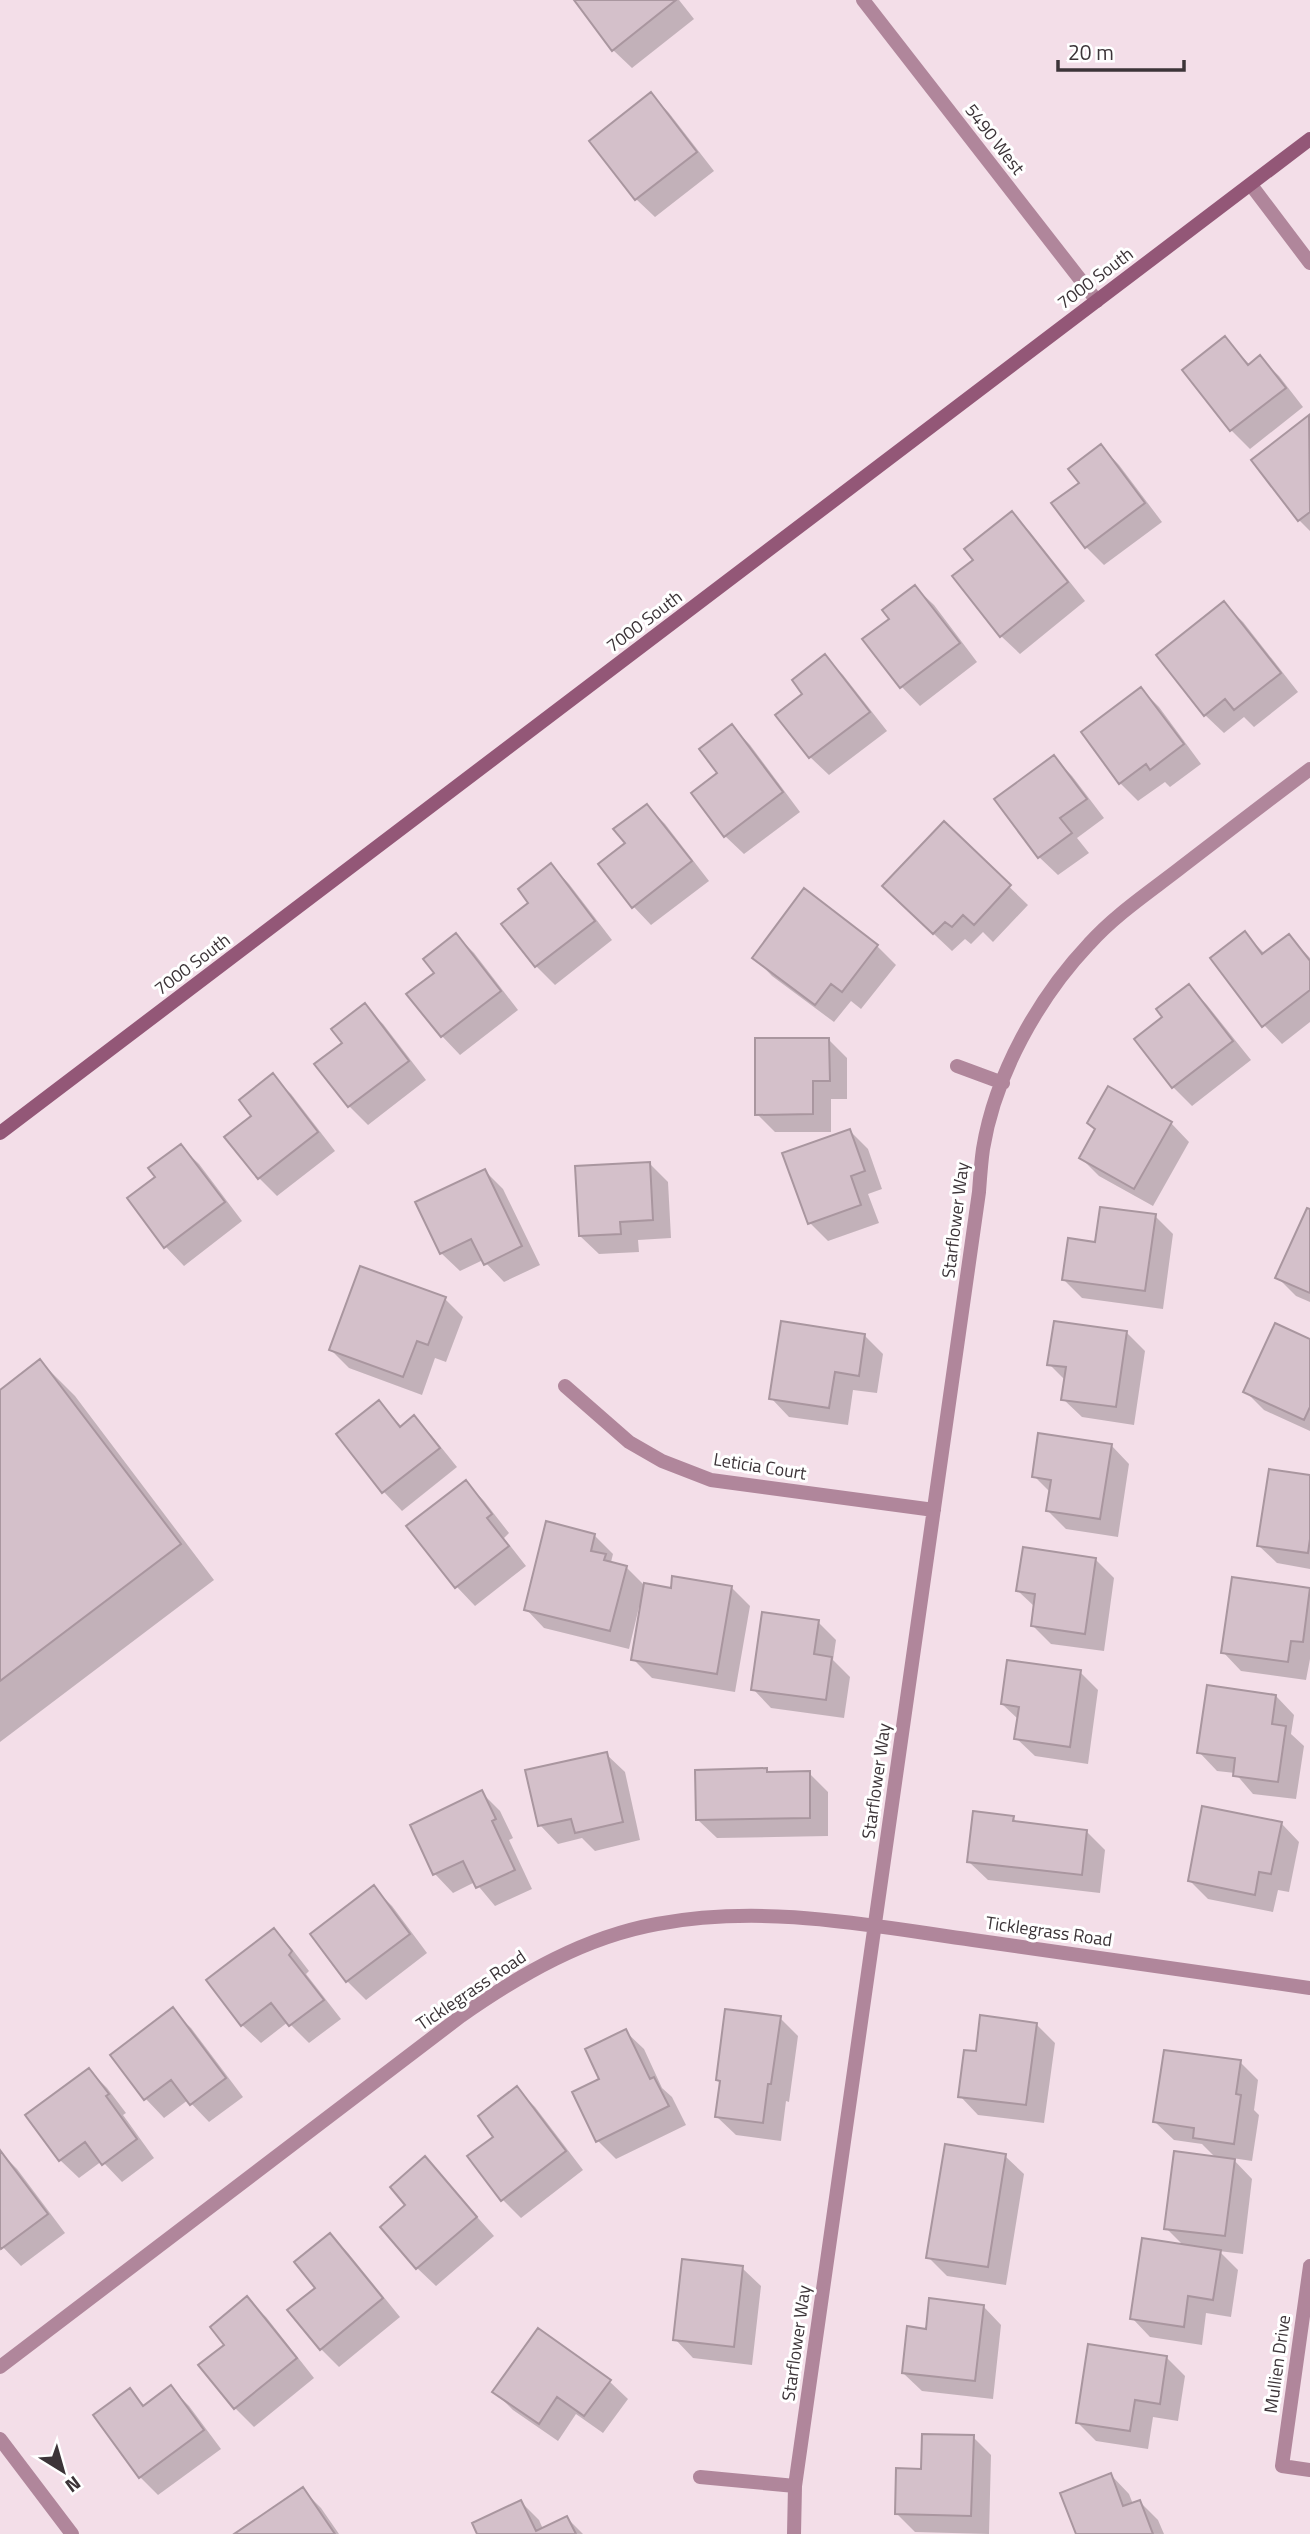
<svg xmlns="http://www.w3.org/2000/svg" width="1310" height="2534" font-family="'Titillium Web',sans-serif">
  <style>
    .shadow { fill: #0003 }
    .building { fill: #d4c0ca; stroke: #a9969f; stroke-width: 2 }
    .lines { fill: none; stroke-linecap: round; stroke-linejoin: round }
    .street { stroke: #b0869b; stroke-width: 14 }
    .secondary { stroke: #935777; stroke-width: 14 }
    .labels { text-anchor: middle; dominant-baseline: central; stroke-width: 6; stroke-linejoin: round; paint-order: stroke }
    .street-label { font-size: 18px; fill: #3c3438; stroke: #fff }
  </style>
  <rect width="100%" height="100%" fill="#f3dee8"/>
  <path class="shadow" d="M 577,0 L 679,0 L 694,19 L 632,68 L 613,50 Z
    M 651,94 L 669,113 L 714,171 L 655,217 L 636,199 Z
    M 1225,339 L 1250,365 L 1260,358 L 1279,376 L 1303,407 L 1250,449 L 1231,430 L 1185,370 Z
    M 1309,417 L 1310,418 L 1310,531 L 1299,520 L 1254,460 Z
    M 1101,446 L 1119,465 L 1162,522 L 1104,565 L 1086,547 L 1081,483 Z
    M 1012,514 L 1030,532 L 1085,601 L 1020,654 L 1001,636 L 975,560 Z
    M 915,587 L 934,605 L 977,662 L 920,706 L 902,687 L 865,639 L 891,619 Z
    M 1224,604 L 1243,622 L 1298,692 L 1254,727 L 1244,717 L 1224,733 L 1205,715 L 1159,656 Z
    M 824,656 L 843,675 L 887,731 L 829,775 L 810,757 L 778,715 L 804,694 Z
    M 1141,689 L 1159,707 L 1201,764 L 1170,787 L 1165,782 L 1138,801 L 1120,783 Z
    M 732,726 L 750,745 L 800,812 L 744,854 L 725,836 L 720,774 Z
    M 1054,757 L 1072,776 L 1104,818 L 1077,838 L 1089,853 L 1058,875 L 1039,857 Z
    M 647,806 L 665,824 L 709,881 L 651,925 L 633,906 L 627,843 Z
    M 944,824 L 1028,905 L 993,942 L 983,932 L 971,944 L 965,939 L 952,951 L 903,905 Z
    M 551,865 L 569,884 L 612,940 L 555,985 L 536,966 L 504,924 L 531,903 Z
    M 805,891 L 877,946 L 896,965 L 861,1009 L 851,1001 L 834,1022 L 772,976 L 754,957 Z
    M 1245,934 L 1265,954 L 1289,936 L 1310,958 L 1310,1022 L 1282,1044 L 1264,1025 Z
    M 456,935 L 474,953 L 518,1010 L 460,1055 L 442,1036 L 409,994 L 436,973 Z
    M 1189,986 L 1207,1005 L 1251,1060 L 1192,1106 L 1173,1087 L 1136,1039 L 1164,1017 Z
    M 364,1006 L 383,1024 L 426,1080 L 368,1125 L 349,1106 L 317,1064 L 344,1043 Z
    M 829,1040 L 847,1058 L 847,1099 L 831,1099 L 831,1132 L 775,1132 L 757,1114 Z
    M 272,1076 L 291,1094 L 335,1151 L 277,1196 L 259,1178 Z
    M 1089,1123 L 1171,1123 L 1189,1142 L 1153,1206 L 1099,1176 L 1081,1158 L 1096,1131 Z
    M 850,1131 L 868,1149 L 882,1189 L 868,1194 L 879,1223 L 828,1241 L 810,1223 Z
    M 180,1146 L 199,1164 L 242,1221 L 184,1266 L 166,1247 L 129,1199 L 157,1178 Z
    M 650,1164 L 668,1182 L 671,1238 L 638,1240 L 639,1252 L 599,1254 L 580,1236 Z
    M 485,1171 L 503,1189 L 540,1265 L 504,1282 L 483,1260 L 460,1271 L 441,1253 Z
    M 1310,1211 L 1310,1302 L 1296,1296 L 1277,1277 Z
    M 1155,1216 L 1173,1234 L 1163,1309 L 1082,1298 L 1064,1280 L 1096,1244 Z
    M 445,1299 L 463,1317 L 446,1362 L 435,1358 L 422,1395 L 349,1368 L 331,1350 Z
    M 1126,1332 L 1145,1351 L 1134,1425 L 1082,1417 L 1063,1399 L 1066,1381 L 1049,1364 Z
    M 864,1335 L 883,1354 L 877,1393 L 853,1390 L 848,1425 L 789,1417 L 771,1398 Z
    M 1310,1341 L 1310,1431 L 1264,1410 L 1245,1391 Z
    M 40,1361 L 75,1396 L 214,1580 L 0,1742 L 0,1392 Z
    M 379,1402 L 402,1427 L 414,1417 L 432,1436 L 457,1467 L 402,1511 L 384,1492 L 339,1434 Z
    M 1111,1445 L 1129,1464 L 1118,1537 L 1066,1529 L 1048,1511 L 1051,1493 L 1034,1476 Z
    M 1310,1477 L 1310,1569 L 1277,1563 L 1258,1545 Z
    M 466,1482 L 484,1501 L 509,1533 L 504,1538 L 526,1566 L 475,1606 L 457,1587 L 409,1526 Z
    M 594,1535 L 613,1554 L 611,1562 L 626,1567 L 644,1585 L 672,1590 L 731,1587 L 750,1606 L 735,1692 L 652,1678 L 633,1659 L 642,1608 L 639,1607 L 629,1649 L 544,1628 L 526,1609 Z
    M 1095,1559 L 1114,1578 L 1104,1651 L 1051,1644 L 1032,1625 L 1035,1607 L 1018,1591 Z
    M 1234,1579 L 1310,1589 L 1310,1659 L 1306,1680 L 1241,1671 L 1223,1652 Z
    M 818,1622 L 836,1640 L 833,1660 L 850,1677 L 844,1718 L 771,1708 L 753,1689 Z
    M 1080,1672 L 1098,1690 L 1088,1764 L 1035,1756 L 1016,1738 L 1019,1720 L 1002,1704 Z
    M 1276,1696 L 1294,1715 L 1291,1734 L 1304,1746 L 1296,1799 L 1253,1794 L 1235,1773 L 1217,1771 L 1199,1752 Z
    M 606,1754 L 625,1772 L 640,1840 L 595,1851 L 582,1838 L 558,1844 L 540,1825 Z
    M 766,1770 L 770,1774 L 809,1773 L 828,1792 L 828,1836 L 717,1838 L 698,1820 Z
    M 482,1793 L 500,1811 L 513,1838 L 509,1840 L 532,1889 L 495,1906 L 475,1882 L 453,1893 L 435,1874 L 412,1826 Z
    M 1013,1818 L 1019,1824 L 1087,1832 L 1105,1850 L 1100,1893 L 988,1880 L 969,1862 Z
    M 1281,1823 L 1299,1842 L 1289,1892 L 1278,1890 L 1273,1912 L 1208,1899 L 1190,1881 Z
    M 374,1888 L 392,1906 L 427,1953 L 366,2000 L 347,1981 L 312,1934 Z
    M 274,1930 L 292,1949 L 309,1971 L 306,1974 L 341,2019 L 309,2043 L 288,2022 L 261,2043 L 242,2025 Z
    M 172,2010 L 191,2028 L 243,2097 L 209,2122 L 188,2100 L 164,2118 L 146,2099 L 112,2055 Z
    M 780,2018 L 798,2036 L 789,2102 L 786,2101 L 781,2141 L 736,2135 L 717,2117 L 722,2083 L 718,2080 Z
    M 1036,2024 L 1055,2043 L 1044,2123 L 978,2115 L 960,2096 L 978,2053 Z
    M 625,2031 L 644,2049 L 662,2088 L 672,2097 L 686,2125 L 616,2159 L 598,2141 L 601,2079 Z
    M 1240,2062 L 1258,2080 L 1254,2110 L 1259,2115 L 1252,2161 L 1232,2158 L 1252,2179 L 1243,2254 L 1219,2251 L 1238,2270 L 1231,2317 L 1206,2313 L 1202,2345 L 1150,2337 L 1132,2318 L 1184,2246 L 1166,2228 L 1216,2158 L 1202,2144 L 1174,2140 L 1155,2122 Z
    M 89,2070 L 107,2088 L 126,2113 L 123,2115 L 154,2158 L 122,2182 L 102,2161 L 79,2178 L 60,2160 Z
    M 517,2089 L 535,2107 L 583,2170 L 521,2218 L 502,2199 L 496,2137 Z
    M 0,2152 L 17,2169 L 65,2233 L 21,2266 L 0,2244 Z
    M 1005,2156 L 1024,2174 L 1006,2285 L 947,2276 L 928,2257 Z
    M 425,2158 L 494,2236 L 436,2286 L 417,2268 L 408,2205 Z
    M 330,2235 L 348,2253 L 400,2317 L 339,2367 L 321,2349 L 317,2288 Z
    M 742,2268 L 761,2286 L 752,2365 L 693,2358 L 675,2339 Z
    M 247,2299 L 266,2317 L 314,2378 L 254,2427 L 235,2408 L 201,2365 L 226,2345 Z
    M 983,2306 L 1001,2325 L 993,2399 L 922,2391 L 903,2373 L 927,2331 Z
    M 1166,2357 L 1185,2376 L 1178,2421 L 1153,2417 L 1148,2449 L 1096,2441 L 1078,2423 Z
    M 609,2381 L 628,2399 L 603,2433 L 576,2414 L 558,2441 L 513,2410 L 495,2392 Z
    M 171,2388 L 189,2406 L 221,2449 L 158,2495 L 140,2477 L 129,2390 L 145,2406 Z
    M 973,2437 L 991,2455 L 989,2534 L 915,2532 L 896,2513 L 923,2470 Z
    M 1111,2475 L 1129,2494 L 1133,2504 L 1140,2502 L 1158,2520 L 1164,2534 L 1077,2534 Z
    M 302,2489 L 321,2508 L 339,2534 L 238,2534 Z
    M 521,2502 L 539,2520 L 543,2529 L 567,2518 L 583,2534 L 479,2534 Z"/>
  <path class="building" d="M 574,0 L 676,0 L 612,51 Z
    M 651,92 L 697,152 L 635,200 L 589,141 Z
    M 1225,336 L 1248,365 L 1260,355 L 1286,388 L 1230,431 L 1182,370 Z
    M 1309,415 L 1310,512 L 1298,521 L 1251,460 Z
    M 1101,444 L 1145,503 L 1085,548 L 1051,503 L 1079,483 L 1068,469 Z
    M 1012,511 L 1068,582 L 1000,637 L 952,576 L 973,560 L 964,549 Z
    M 915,585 L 960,643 L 900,688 L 862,639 L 889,619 L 882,610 Z
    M 1224,601 L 1281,673 L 1234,710 L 1225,699 L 1204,716 L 1156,655 Z
    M 825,654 L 870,712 L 809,758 L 775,715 L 802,694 L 792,680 Z
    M 1141,687 L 1184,744 L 1150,770 L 1146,764 L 1119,784 L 1081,732 Z
    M 732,724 L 783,792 L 724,837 L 691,793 L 717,773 L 699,749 Z
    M 1054,755 L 1087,799 L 1060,818 L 1072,833 L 1038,858 L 994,799 Z
    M 647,804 L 692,861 L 632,908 L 598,864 L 625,843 L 613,829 Z
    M 944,821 L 1011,885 L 974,925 L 963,915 L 952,927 L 945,922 L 933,934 L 882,886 Z
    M 551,863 L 595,921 L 535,967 L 501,924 L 528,903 L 518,889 Z
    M 804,888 L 878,945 L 842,992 L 831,984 L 815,1005 L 752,958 Z
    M 1245,931 L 1262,954 L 1289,934 L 1310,961 L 1310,990 L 1262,1027 L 1210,958 Z
    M 456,933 L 501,991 L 441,1037 L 406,994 L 434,973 L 423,959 Z
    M 1189,984 L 1233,1041 L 1172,1088 L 1134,1039 L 1162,1017 L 1156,1009 Z
    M 365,1003 L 409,1061 L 348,1107 L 314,1064 L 342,1043 L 331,1029 Z
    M 755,1038 L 829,1038 L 830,1081 L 813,1081 L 813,1114 L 755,1115 Z
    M 273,1073 L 318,1132 L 258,1179 L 224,1137 L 251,1116 L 239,1100 Z
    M 1108,1086 L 1172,1122 L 1134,1189 L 1079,1158 L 1095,1129 L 1087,1123 Z
    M 850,1129 L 865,1171 L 851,1176 L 861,1205 L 808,1224 L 782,1153 Z
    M 181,1144 L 225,1202 L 164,1248 L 127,1198 L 155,1177 L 148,1168 Z
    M 650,1162 L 653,1220 L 620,1222 L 621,1234 L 579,1236 L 575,1166 Z
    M 485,1169 L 522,1246 L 484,1265 L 471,1239 L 440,1254 L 415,1202 Z
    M 1100,1207 L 1156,1214 L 1145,1291 L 1062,1280 L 1068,1238 L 1095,1242 Z
    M 1307,1208 L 1310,1209 L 1310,1293 L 1275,1278 Z
    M 360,1266 L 446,1297 L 428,1345 L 417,1341 L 403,1377 L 329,1350 Z
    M 781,1321 L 865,1334 L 859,1376 L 835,1372 L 829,1408 L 769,1399 Z
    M 1054,1321 L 1127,1331 L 1116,1407 L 1061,1400 L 1066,1367 L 1047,1365 Z
    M 1275,1323 L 1310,1339 L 1310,1407 L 1304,1420 L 1243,1392 Z
    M 40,1359 L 181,1544 L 0,1681 L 0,1390 Z
    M 379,1400 L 400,1427 L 414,1415 L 440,1448 L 382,1493 L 336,1434 Z
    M 1038,1433 L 1112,1444 L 1100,1519 L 1046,1511 L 1051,1480 L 1032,1477 Z
    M 1269,1469 L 1310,1475 L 1310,1539 L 1308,1553 L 1257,1546 Z
    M 466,1480 L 492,1514 L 487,1518 L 509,1546 L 455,1588 L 406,1526 Z
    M 546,1521 L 595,1534 L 591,1551 L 606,1554 L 604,1560 L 627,1566 L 610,1631 L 524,1610 Z
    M 1023,1547 L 1096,1558 L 1085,1634 L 1031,1626 L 1035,1594 L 1016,1591 Z
    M 672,1576 L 732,1586 L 717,1674 L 631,1660 L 644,1583 L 671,1588 Z
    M 1232,1577 L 1310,1588 L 1303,1642 L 1291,1641 L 1288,1662 L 1221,1653 Z
    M 762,1612 L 819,1620 L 814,1654 L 832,1657 L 826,1700 L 751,1690 Z
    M 1007,1660 L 1081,1670 L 1070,1747 L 1014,1739 L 1019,1707 L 1001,1704 Z
    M 1207,1685 L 1276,1695 L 1272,1724 L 1286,1726 L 1278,1782 L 1233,1776 L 1235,1758 L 1197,1753 Z
    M 607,1752 L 623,1822 L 575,1833 L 571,1819 L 538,1826 L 525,1770 Z
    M 767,1768 L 767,1772 L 810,1771 L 810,1818 L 696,1820 L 695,1770 Z
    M 482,1790 L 496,1819 L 492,1821 L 515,1870 L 476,1888 L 463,1861 L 433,1875 L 410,1825 Z
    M 1202,1806 L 1282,1822 L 1271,1874 L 1259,1872 L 1255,1895 L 1188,1881 Z
    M 973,1811 L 1014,1816 L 1013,1821 L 1087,1830 L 1082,1875 L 967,1862 Z
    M 374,1885 L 410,1934 L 346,1982 L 310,1934 Z
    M 274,1928 L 292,1951 L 289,1955 L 324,2000 L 289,2026 L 271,2003 L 241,2026 L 206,1980 Z
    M 173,2007 L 226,2078 L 190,2105 L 171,2080 L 144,2100 L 110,2055 Z
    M 725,2009 L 781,2016 L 771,2084 L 768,2084 L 763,2123 L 715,2117 L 720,2081 L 716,2080 Z
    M 980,2015 L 1037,2023 L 1026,2105 L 958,2097 L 964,2050 L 976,2051 Z
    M 626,2029 L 650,2079 L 654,2077 L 669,2106 L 596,2142 L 572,2092 L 599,2079 L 585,2049 Z
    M 1164,2050 L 1241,2060 L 1236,2094 L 1241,2095 L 1234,2144 L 1193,2138 L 1194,2128 L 1153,2122 Z
    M 89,2068 L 109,2094 L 106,2096 L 137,2139 L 102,2165 L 85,2142 L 59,2161 L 25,2115 Z
    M 517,2086 L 566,2151 L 501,2201 L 467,2156 L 493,2137 L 478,2116 Z
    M 945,2144 L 1006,2154 L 988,2267 L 926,2258 Z
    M 0,2150 L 48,2214 L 1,2249 L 0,2247 Z
    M 1174,2151 L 1235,2159 L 1225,2236 L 1164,2229 Z
    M 425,2156 L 477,2217 L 416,2269 L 380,2227 L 405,2205 L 390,2187 Z
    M 330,2233 L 383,2298 L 320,2350 L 287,2310 L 315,2288 L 294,2262 Z
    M 1142,2238 L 1221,2250 L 1213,2300 L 1188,2296 L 1184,2327 L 1130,2319 Z
    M 682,2259 L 743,2266 L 734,2347 L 673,2340 Z
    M 247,2296 L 297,2358 L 234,2409 L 198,2365 L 224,2345 L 210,2327 Z
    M 929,2298 L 984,2305 L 975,2381 L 902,2373 L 907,2326 L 926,2329 Z
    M 538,2328 L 611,2380 L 584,2416 L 557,2397 L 539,2424 L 492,2392 Z
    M 1088,2344 L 1167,2356 L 1160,2404 L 1135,2400 L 1130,2431 L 1076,2423 Z
    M 171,2385 L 204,2430 L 139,2478 L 93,2415 L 130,2388 L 143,2406 Z
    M 922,2434 L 974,2435 L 971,2516 L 895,2514 L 896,2468 L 921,2469 Z
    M 1111,2473 L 1123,2506 L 1140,2500 L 1153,2534 L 1076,2534 L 1060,2493 Z
    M 303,2487 L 335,2534 L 234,2534 Z
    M 521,2500 L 536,2531 L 567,2516 L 576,2534 L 477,2534 L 472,2523 Z"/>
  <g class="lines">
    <path class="street" d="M 863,0 L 1097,301
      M 1251,185 L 1310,263
      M 957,1066 L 1003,1083
      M 565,1386 L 629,1442 L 662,1461 L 711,1480 L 934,1510
      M 1310,2266 L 1282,2466 L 1310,2470
      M 0,2367 L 461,2016 C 521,1974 585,1937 657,1924 C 764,1904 867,1925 973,1940 C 1086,1956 1198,1972 1310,1988
      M 0,2439 L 72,2534
      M 700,2477 L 795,2486
      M 794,2534 L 795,2486 L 979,1192 C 980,1178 981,1163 983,1149 C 995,1075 1038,998 1089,944 C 1115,915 1148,893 1179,869 C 1222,836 1266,802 1310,769"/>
    <path class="secondary" d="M 0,1133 L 1310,139"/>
  </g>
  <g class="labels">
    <g class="street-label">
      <text transform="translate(995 139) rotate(52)">5490 West</text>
      <text transform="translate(1095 278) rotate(-37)">7000 South</text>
      <text transform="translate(644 621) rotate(-37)">7000 South</text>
      <text transform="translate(192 964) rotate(-37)">7000 South</text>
      <text transform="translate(955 1220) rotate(-83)">Starflower Way</text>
      <text transform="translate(760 1466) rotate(9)">Leticia Court</text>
      <text transform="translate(876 1781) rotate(-82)">Starflower Way</text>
      <text transform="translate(1049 1931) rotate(8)">Ticklegrass Road</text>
      <text transform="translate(471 1990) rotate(-34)">Ticklegrass Road</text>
      <text transform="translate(796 2343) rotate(-82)">Starflower Way</text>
      <text transform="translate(1277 2364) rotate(-82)">Mullien Drive</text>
    </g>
  </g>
  <g transform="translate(63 2471) rotate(143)" stroke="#ffffff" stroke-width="5" paint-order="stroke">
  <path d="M0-5L12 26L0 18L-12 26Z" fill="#3c3438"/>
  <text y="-10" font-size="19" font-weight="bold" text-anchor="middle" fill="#3c3438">N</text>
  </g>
  <path d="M1058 60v10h126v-10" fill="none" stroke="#3c3438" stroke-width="3.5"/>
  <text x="1068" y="60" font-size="21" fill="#3c3438" stroke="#ffffff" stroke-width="5" paint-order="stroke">20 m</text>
</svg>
